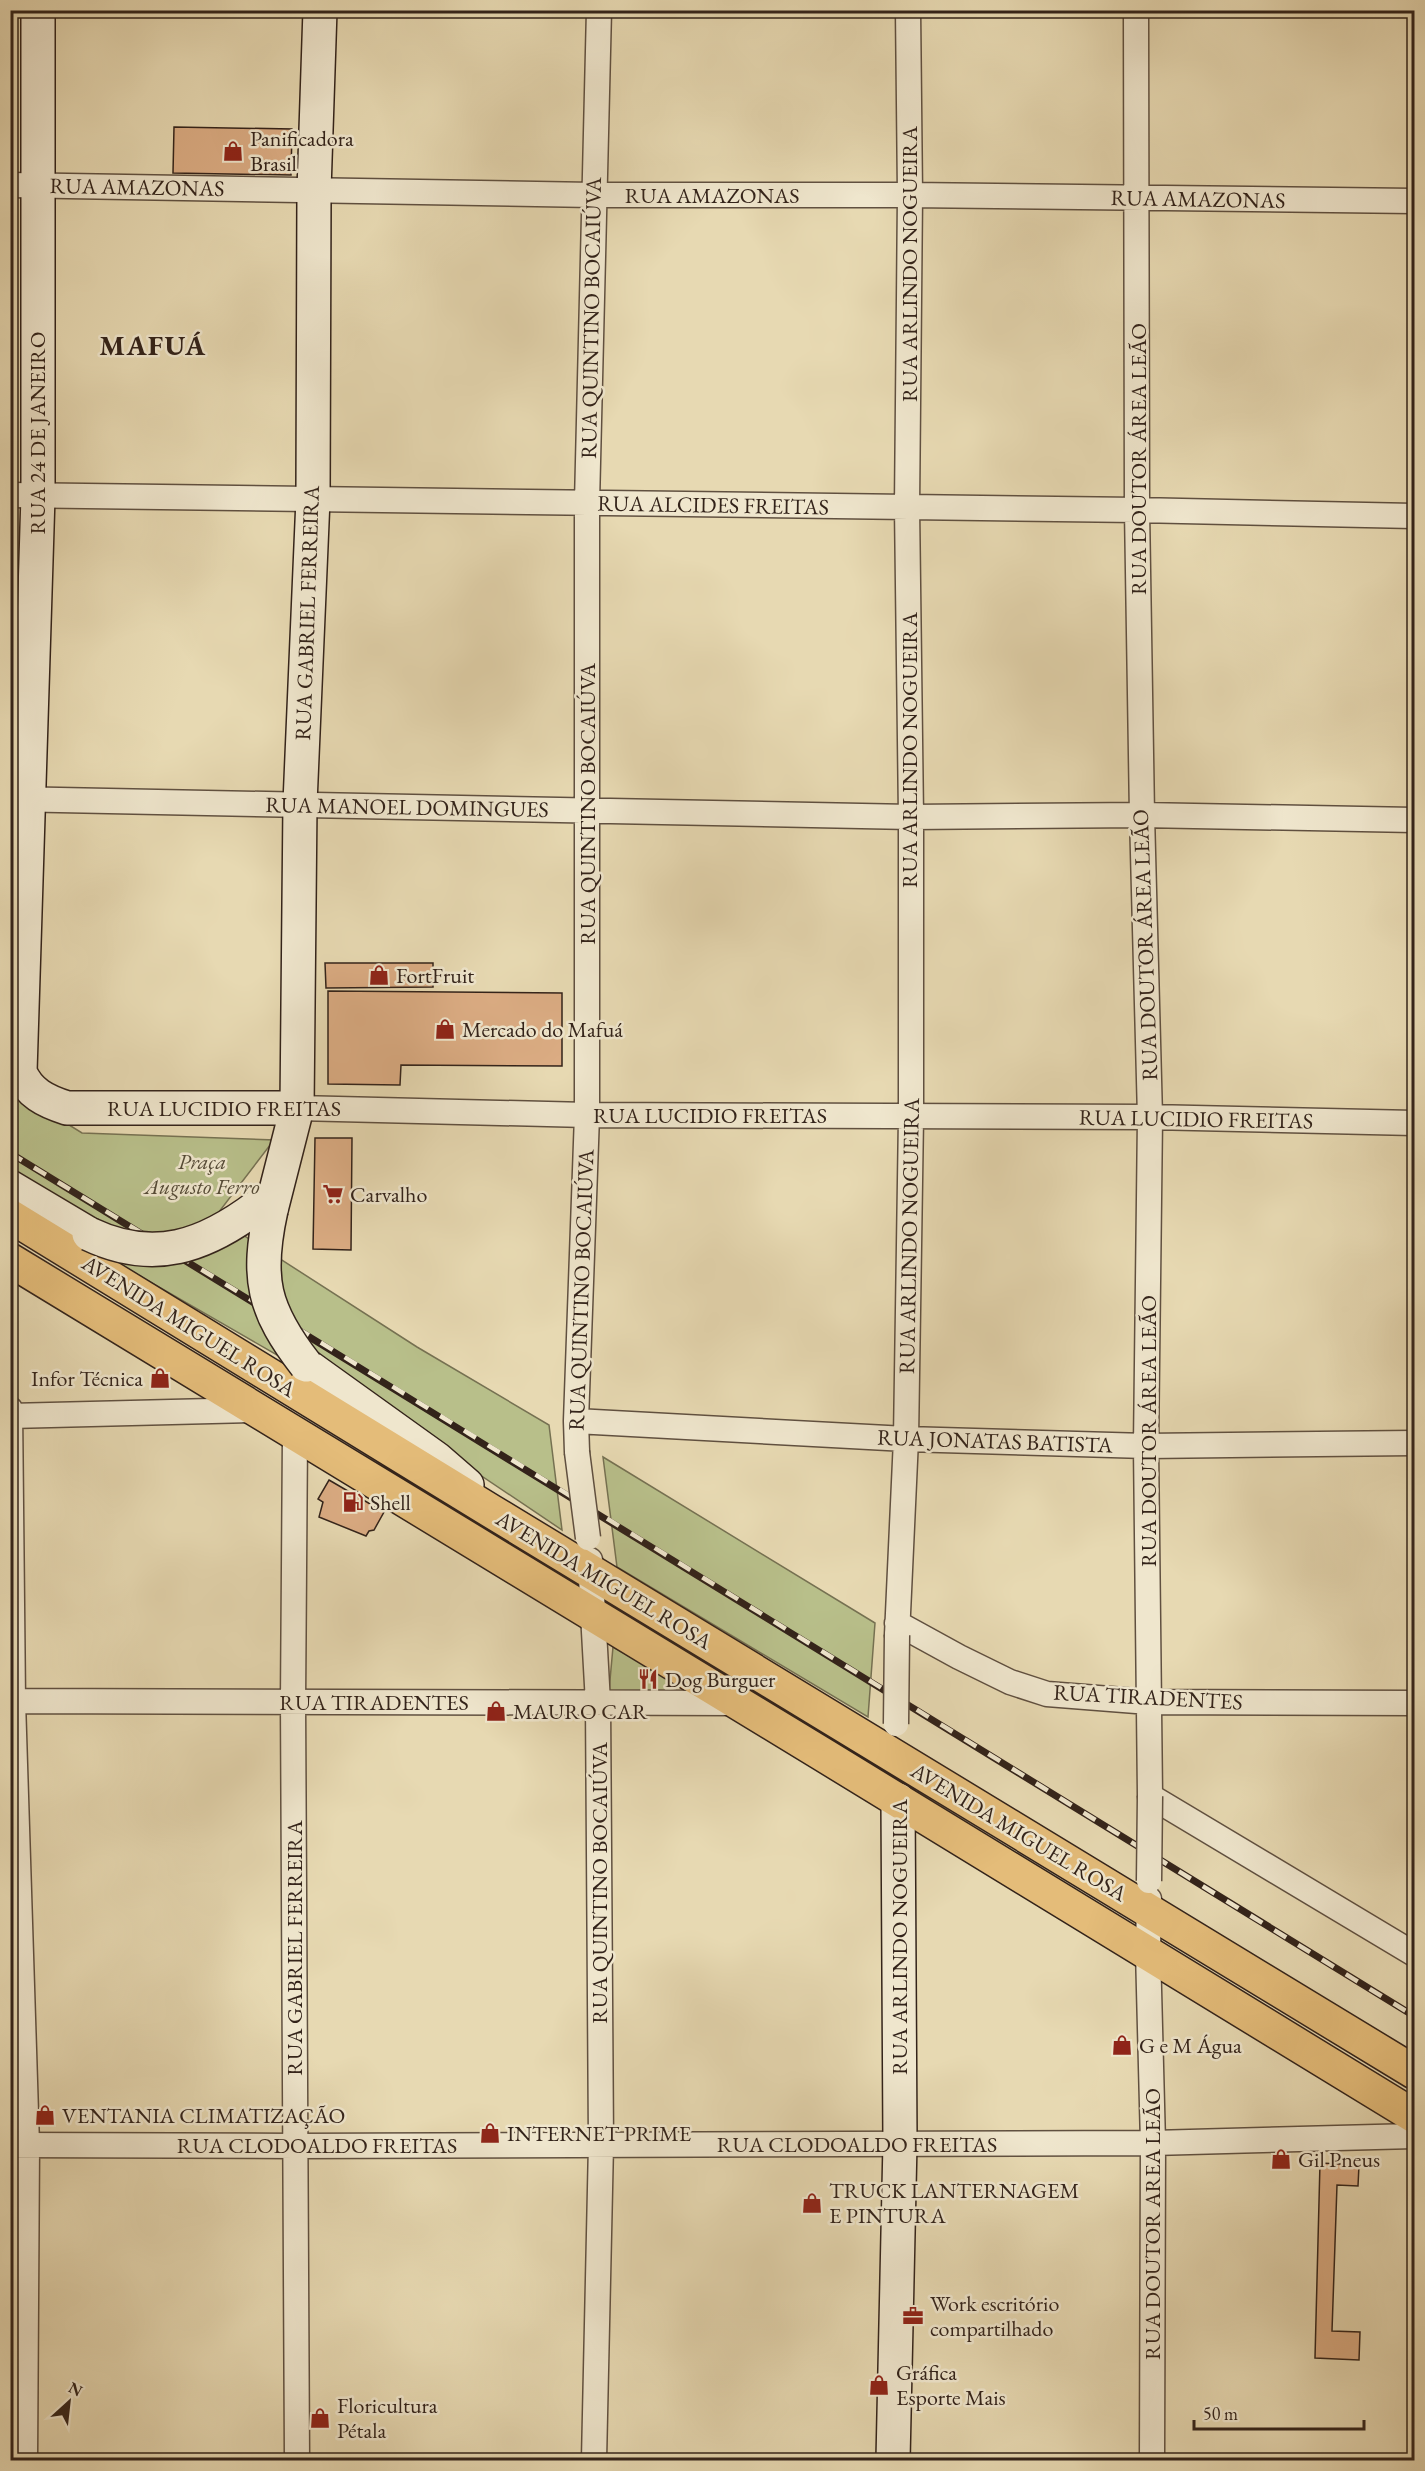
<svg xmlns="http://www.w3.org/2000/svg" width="1425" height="2471" font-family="'EB Garamond',serif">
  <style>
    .green { fill: #b8bf8a; stroke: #767152; stroke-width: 1.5 }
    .building { fill: #dbac83; stroke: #33231a; stroke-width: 1.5 }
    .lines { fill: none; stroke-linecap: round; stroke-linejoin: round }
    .street-casing { stroke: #605040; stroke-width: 27 }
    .secondary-casing { stroke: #33231a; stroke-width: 36 }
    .primary-casing { stroke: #33231a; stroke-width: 36 }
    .street { stroke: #efe6cd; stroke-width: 24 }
    .secondary { stroke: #efe6cd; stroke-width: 33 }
    .primary { stroke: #e4bc79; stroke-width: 33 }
    .rail-casing { stroke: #33231a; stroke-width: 7 }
    .rail { stroke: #efe6cd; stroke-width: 4.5; stroke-dasharray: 14; stroke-linecap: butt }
    .street-bridge-casing { stroke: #605040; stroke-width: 27; stroke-linecap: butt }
    .secondary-bridge-casing { stroke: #33231a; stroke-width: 36; stroke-linecap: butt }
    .street-bridge { stroke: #efe6cd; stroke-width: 24 }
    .secondary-bridge { stroke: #efe6cd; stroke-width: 33 }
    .labels { text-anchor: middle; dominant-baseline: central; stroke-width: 5; stroke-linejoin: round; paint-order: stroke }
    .poi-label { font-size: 22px; fill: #33231a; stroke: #efe6cd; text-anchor: start }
    .street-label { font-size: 22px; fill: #33231a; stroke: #efe6cd }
    .park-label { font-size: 22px; font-style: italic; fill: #544a36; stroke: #efe6cd }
    .district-label { font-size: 28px; font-weight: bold; letter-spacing: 1.5px; fill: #33231a; stroke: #efe6cd }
  </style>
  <rect width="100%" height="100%" fill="#e7d9b2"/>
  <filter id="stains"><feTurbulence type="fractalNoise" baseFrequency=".00333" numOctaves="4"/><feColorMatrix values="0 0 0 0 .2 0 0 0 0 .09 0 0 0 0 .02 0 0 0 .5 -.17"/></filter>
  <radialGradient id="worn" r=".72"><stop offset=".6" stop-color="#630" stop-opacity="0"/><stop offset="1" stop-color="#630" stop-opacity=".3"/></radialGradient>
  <path class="green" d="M 10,1094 L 53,1115 L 82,1133 L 274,1140 L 215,1217 L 417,1347 L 549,1425 L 562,1530 L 333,1376 L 308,1353 L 277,1355 L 107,1257 L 11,1174 Z
    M 603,1457 L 875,1623 L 868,1717 L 617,1567 Z
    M 613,1647 L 674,1681 L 674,1689 L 669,1692 L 609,1691 Z"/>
  <path class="building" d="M 174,127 L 292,129 L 291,175 L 173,173 Z
    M 325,963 L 433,963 L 433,987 L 326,988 Z
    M 328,991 L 562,993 L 562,1066 L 401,1065 L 400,1085 L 328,1084 Z
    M 315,1138 L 352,1138 L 351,1250 L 313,1249 Z
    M 329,1480 L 384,1512 L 374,1530 L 369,1531 L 366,1536 L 319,1517 L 323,1502 L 318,1499 Z
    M 1320,2163 L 1359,2165 L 1358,2186 L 1337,2185 L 1332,2331 L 1360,2332 L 1359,2360 L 1315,2358 Z"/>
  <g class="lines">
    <g class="street-casing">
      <path id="street" d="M 1136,10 L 1137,510 L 1142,815 L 1150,1117 L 1146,1446 L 1150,1796 L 1414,1954
        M 10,185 L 593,195 L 910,195 L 1414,201
        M 10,495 L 1137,510 L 1414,516
        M 10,799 L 911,817 L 1142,815 L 1414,820
        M 297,1108 L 587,1115 L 1150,1117 L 1414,1123
        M 10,1409 L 13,1701 L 27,2145 L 25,2460
        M 10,1416 L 252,1410
        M 576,1421 L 906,1439 L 1146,1446 L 1414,1443
        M 295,1435 L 293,1702 L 297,2460
        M 577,1452 L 576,1421 L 587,1115 L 587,503 L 599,10
        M 590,1560 L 598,1703 L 601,2144 L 594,2460
        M 897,1623 L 959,1657 L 1010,1682 L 1047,1694 L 1149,1702 L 1414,1703
        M 897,1635 L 906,1439 L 911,1117 L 911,817 L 907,507 L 910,195 L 908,10
        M 10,1701 L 737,1703
        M 1149,1899 L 1148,1951 L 1153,2143 L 1152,2460
        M 10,2145 L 296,2146 L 1153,2143 L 1414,2136"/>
    </g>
    <g class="secondary-casing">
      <path id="secondary" d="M 38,10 L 38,496 L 20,1072 C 29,1093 45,1101 67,1108 L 297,1108
        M 10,1187 L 89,1234
        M 271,1210 L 297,1108 L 300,803 L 313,499 L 314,190 L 320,10
        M 306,1365 L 437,1459 L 467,1485
        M 893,2460 L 900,2143 L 898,1800"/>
    </g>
    <g class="primary-casing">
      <path id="primary" d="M 10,1216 L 491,1511 L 1414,2072
        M 10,1260 C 477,1548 948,1827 1414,2116"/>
    </g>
    <use href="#street" class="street"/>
    <use href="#secondary" class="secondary"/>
    <use href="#primary" class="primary"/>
    <g class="rail-casing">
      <path id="rail" d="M 10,1153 C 480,1438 946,1729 1414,2016"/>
    </g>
    <use href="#rail" class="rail"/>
    <g class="street-bridge-casing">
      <path id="street-bridge" d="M 577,1452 L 588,1538
        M 896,1724 L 897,1635
        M 1149,1881 L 1150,1796"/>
    </g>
    <g class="secondary-bridge-casing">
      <path id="secondary-bridge" d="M 271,1210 C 256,1278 263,1310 306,1365
        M 89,1234 C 154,1265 205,1246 258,1206"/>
    </g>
    <use href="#street-bridge" class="street-bridge"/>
    <use href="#secondary-bridge" class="secondary-bridge"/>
  </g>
  <defs>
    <g id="shop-bare" transform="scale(1.62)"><path d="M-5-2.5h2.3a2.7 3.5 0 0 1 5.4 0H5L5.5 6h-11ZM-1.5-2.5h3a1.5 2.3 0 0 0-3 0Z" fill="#8f2418" stroke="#efe6cd" stroke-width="2.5" paint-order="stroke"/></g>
    <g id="supermarket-bare" transform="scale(1.62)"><path d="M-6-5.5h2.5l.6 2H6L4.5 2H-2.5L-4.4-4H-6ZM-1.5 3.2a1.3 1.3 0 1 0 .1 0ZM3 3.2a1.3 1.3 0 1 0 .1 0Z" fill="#8f2418" stroke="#efe6cd" stroke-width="2.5" paint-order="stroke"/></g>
    <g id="fuel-bare" transform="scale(1.62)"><path d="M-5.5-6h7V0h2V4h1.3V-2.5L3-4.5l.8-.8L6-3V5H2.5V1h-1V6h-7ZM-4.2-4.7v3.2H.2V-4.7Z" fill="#8f2418" stroke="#efe6cd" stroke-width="2.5" paint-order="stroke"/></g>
    <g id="restaurant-bare" transform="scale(1.62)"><path d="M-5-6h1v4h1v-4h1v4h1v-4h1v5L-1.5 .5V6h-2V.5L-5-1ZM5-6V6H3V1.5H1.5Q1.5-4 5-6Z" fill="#8f2418" stroke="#efe6cd" stroke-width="2.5" paint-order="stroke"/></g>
    <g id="office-bare" transform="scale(1.62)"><path d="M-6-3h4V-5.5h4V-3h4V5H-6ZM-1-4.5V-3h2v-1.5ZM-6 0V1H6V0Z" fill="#8f2418" stroke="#efe6cd" stroke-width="2.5" paint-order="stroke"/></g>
  </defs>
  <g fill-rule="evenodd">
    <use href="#shop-bare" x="233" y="151"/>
    <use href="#shop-bare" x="379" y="975"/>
    <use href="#shop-bare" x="445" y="1029"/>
    <use href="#supermarket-bare" x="333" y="1194"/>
    <use href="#shop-bare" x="160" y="1378"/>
    <use href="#fuel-bare" x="353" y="1502"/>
    <use href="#restaurant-bare" x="648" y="1679"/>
    <use href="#shop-bare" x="496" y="1711"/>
    <use href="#shop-bare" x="1122" y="2045"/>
    <use href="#shop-bare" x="45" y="2115"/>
    <use href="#shop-bare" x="490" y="2133"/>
    <use href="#shop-bare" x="1281" y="2159"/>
    <use href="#shop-bare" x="812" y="2203"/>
    <use href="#office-bare" x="913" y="2316"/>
    <use href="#shop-bare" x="879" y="2385"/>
    <use href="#shop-bare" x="320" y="2418"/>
  </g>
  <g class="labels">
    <g class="poi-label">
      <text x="250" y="138">Panificadora<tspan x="250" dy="25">Brasil</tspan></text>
      <text x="396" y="975">FortFruit</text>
      <text x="462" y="1029">Mercado do Mafuá</text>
      <text x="350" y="1194">Carvalho</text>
      <text x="143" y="1378" text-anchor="end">Infor Técnica</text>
      <text x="370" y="1502">Shell</text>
      <text x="665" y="1679">Dog Burguer</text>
      <text x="513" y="1711">MAURO CAR</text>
      <text x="1139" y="2045">G e M Água</text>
      <text x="62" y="2115">VENTANIA CLIMATIZAÇÃO</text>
      <text x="507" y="2133">INTERNET PRIME</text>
      <text x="1298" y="2159">Gil Pneus</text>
      <text x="829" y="2190">TRUCK LANTERNAGEM<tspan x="829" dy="25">E PINTURA</tspan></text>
      <text x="930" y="2303">Work escritório<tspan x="930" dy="25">compartilhado</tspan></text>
      <text x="896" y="2372">Gráfica<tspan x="896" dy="25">Esporte Mais</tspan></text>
      <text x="337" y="2405">Floricultura<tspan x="337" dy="25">Pétala</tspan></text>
    </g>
    <g class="street-label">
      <text transform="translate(137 187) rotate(1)">RUA AMAZONAS</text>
      <text x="712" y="195">RUA AMAZONAS</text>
      <text transform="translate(1198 199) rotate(1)">RUA AMAZONAS</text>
      <text transform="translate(909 264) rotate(-90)">RUA ARLINDO NOGUEIRA</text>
      <text transform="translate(591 318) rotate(-89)">RUA QUINTINO BOCAIÚVA</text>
      <text transform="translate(37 433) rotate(-90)">RUA 24 DE JANEIRO</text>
      <text transform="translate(1138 459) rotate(-90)">RUA DOUTOR ÁREA LEÃO</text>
      <text transform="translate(713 505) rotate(1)">RUA ALCIDES FREITAS</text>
      <text transform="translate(307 613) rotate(-88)">RUA GABRIEL FERREIRA</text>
      <text transform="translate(909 750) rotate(-90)">RUA ARLINDO NOGUEIRA</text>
      <text transform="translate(587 804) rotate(-90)">RUA QUINTINO BOCAIÚVA</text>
      <text transform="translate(407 807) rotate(1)">RUA MANOEL DOMINGUES</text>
      <text transform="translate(1145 945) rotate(-92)">RUA DOUTOR ÁREA LEÃO</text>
      <text x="224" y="1108">RUA LUCIDIO FREITAS</text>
      <text x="710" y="1115">RUA LUCIDIO FREITAS</text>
      <text transform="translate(1196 1119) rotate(1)">RUA LUCIDIO FREITAS</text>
      <text transform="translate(909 1236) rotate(-89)">RUA ARLINDO NOGUEIRA</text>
      <text transform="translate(581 1290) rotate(-88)">RUA QUINTINO BOCAIÚVA</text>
      <text transform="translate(189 1326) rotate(32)">AVENIDA MIGUEL ROSA</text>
      <text transform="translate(1148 1431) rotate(-90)">RUA DOUTOR ÁREA LEÃO</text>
      <text transform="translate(995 1441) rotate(2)">RUA JONATAS BATISTA</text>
      <text transform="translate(604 1580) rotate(31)">AVENIDA MIGUEL ROSA</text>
      <text transform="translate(1148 1697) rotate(3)">RUA TIRADENTES</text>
      <text x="374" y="1702">RUA TIRADENTES</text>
      <text transform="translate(1019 1832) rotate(31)">AVENIDA MIGUEL ROSA</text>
      <text transform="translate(599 1883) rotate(-90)">RUA QUINTINO BOCAIÚVA</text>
      <text transform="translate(899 1937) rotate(-90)">RUA ARLINDO NOGUEIRA</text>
      <text transform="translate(294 1948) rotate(-90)">RUA GABRIEL FERREIRA</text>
      <text x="857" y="2144">RUA CLODOALDO FREITAS</text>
      <text x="317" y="2145">RUA CLODOALDO FREITAS</text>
      <text transform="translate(1152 2224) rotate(-90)">RUA DOUTOR AREA LEÃO</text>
    </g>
    <g class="park-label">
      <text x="202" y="1161">Praça<tspan x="202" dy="25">Augusto Ferro</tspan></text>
    </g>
    <g class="district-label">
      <text x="153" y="345">MAFUÁ</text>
    </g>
  </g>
  <rect width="1425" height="2471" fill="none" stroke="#e7d9b2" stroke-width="36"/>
  <rect x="12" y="12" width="1401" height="2447" fill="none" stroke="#33231a" stroke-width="3"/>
  <rect x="18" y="18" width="1389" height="2435" fill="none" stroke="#33231a" stroke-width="1.5"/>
  <g transform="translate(69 2402) rotate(27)" stroke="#efe6cd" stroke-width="4.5" paint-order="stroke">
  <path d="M0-4.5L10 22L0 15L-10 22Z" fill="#33231a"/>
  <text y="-9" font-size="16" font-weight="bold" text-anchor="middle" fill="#33231a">N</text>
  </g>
  <path d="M1194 2420v9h170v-9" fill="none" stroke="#33231a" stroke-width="3"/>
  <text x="1203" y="2420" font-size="18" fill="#33231a" stroke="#efe6cd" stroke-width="4.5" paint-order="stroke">50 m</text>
  <rect width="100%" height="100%" filter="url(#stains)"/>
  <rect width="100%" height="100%" fill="url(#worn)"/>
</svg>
